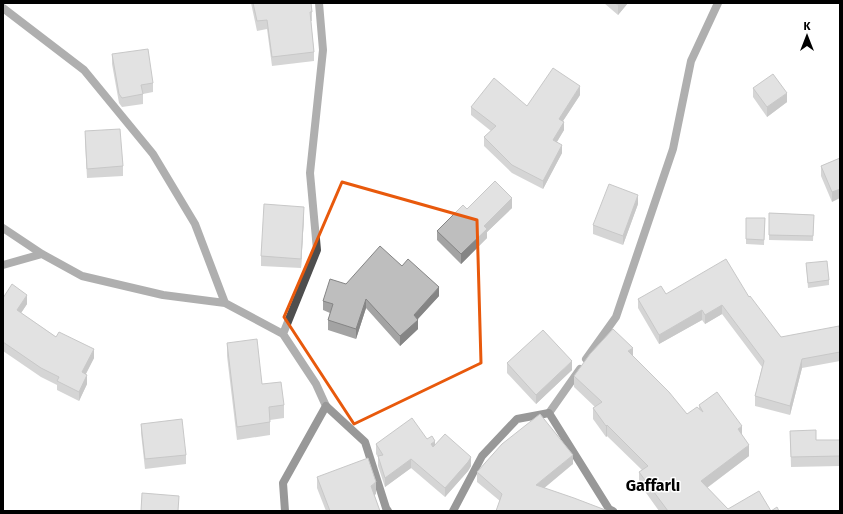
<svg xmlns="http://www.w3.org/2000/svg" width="843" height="514" font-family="'Fira Sans',sans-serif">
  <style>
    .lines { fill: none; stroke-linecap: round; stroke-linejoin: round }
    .street { stroke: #4e4e4e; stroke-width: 8 }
    .secondary { stroke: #1b1b1b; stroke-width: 8 }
    .wall { fill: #a3a3a3 }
    .shaded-wall { fill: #858585 }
    .building { fill: #bebebe; stroke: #858585 }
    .marked { fill: none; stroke: #e8590c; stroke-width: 3; stroke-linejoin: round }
    .labels { text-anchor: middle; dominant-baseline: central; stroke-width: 3; stroke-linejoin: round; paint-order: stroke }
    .quarter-label { font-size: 16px; font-weight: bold; fill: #000; stroke: #fff }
  </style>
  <rect width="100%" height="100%" fill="#fff"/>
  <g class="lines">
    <path class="street" d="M 3,8 L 84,70 L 153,154 L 195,224 L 225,303 L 283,334 L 316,384 L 326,406
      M 3,228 L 42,254 L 82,276 L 163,295 L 225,303
      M 3,265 L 42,254
      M 283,334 L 317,250 L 310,173 L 323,50 L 319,3
      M 586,359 L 616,317 L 673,149 L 691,61 L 718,3
      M 549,413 L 580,369"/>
    <path class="secondary" d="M 285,511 L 283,483 L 326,406 L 365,442 L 386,508 L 388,511
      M 453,511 L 482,456 L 517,419 L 549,413 L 609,509 L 613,511"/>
  </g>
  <path class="wall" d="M 251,3 L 311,3 L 312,12 L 312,21 L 311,21 L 314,52 L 314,61 L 272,66 L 267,29 L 257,31 Z
    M 604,3 L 628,3 L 618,15 Z
    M 112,54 L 153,83 L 153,92 L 143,94 L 143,104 L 122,107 L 119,103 L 112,64 Z
    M 753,88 L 787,102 L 767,117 L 753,97 Z
    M 580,95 L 563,121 L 564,130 L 557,142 L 562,153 L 543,189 L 512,173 L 484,146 L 484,137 L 491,131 L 471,115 L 471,107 L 527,106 Z
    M 85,131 L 123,166 L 123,176 L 87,178 L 85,141 Z
    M 840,158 L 832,202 L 821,176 L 821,166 Z
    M 638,204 L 623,245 L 593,234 L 593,225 Z
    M 512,208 L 487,232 L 487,238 L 461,264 L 437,240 L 437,231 L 467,209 Z
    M 769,213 L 814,215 L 813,241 L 769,240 Z
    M 304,216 L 301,268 L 261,266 L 261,256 Z
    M 746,218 L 765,218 L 764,245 L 746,244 Z
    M 806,263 L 829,280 L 829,285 L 808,288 Z
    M 346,284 L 439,296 L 418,319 L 418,329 L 400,346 L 366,308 L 356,339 L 328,330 L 328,320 L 330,313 L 323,310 L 323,301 Z
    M 666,294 L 749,297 L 781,337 L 840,331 L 840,361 L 802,368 L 790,415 L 755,406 L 755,396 L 762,367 L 722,314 L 705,324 L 702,320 L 659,344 L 638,308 L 638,299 Z
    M 3,298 L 27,304 L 21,313 L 56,337 L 94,358 L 86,374 L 87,384 L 79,401 L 57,390 L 57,385 L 41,377 L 3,351 Z
    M 227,343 L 262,384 L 284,405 L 284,418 L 270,420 L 270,435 L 237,440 L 227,356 Z
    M 633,356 L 687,414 L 699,409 L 699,405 L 742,435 L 749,456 L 707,488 L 728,509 L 779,511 L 659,511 L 639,483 L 639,472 L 642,470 L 607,436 L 606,437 L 593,419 L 593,408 L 595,407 L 574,387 L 574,376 Z
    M 507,363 L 572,370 L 536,404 L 507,373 Z
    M 141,424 L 186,455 L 186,464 L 145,469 L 141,433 Z
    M 790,431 L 816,440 L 840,440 L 840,466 L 791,467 Z
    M 427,439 L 435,446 L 471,466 L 468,471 L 445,497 L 411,468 L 385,487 L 378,466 L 378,457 L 376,454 L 376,444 Z
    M 573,464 L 500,501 L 477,482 L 477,472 Z
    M 317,477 L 376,494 L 374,495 L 380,511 L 326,511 L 317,488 Z"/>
  <path class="shaded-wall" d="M 620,3 L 628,3 L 618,15 L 618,5 Z
    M 580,86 L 580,95 L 559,127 L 559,119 Z
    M 787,93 L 787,102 L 767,117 L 767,107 Z
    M 564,122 L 564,130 L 553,148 L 553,140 Z
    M 562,145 L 562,153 L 543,189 L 543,181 Z
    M 840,189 L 840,198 L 832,202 L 832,192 Z
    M 638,195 L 638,204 L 623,245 L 623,236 Z
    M 512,198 L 512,208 L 487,232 L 487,238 L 461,264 L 461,254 L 484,226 Z
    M 304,207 L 304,216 L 301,268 L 301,259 Z
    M 439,287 L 439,296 L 414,323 L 418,320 L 418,329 L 400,346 L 400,336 L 414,315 Z
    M 27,295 L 27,304 L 17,319 L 17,310 Z
    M 366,299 L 366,308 L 356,339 L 356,329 Z
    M 722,305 L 722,314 L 705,324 L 705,315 Z
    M 702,310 L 702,320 L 659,344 L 659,335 Z
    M 633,348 L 633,359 L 628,351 Z
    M 94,349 L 94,358 L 82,381 L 82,372 Z
    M 802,359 L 802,368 L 790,415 L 790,406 Z
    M 572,361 L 572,370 L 536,404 L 536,395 Z
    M 87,375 L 87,384 L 79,401 L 79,392 Z
    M 607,425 L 607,436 L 606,437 L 606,426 Z
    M 742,426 L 742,437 L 738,429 Z
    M 435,441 L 435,450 L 431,444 Z
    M 749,445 L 749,456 L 701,492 L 701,481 Z
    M 573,455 L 573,464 L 536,495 L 536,485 Z
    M 471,457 L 471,466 L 468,471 L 445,497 L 445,488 Z
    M 411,459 L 411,468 L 385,487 L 385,478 Z
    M 376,482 L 376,494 L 371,497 L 371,486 Z"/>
  <path class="building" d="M 253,3 L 311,3 L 312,12 L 310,12 L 314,52 L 272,57 L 267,20 L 257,21 Z
    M 615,3 L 620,3 L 618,5 Z
    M 148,49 L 153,83 L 141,85 L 143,94 L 122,98 L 119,94 L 112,54 Z
    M 553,68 L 580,86 L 559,119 L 564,122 L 553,140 L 562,145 L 543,181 L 512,165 L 484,137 L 496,126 L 471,107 L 494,78 L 527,106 Z
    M 773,74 L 787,93 L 767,107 L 753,88 Z
    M 120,129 L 123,166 L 87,169 L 85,131 Z
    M 840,158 L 840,189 L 832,192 L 821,166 Z
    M 495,181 L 512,198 L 484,226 L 487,229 L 461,254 L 437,231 L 463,205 L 467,209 Z
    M 609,184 L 638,195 L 623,236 L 593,225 Z
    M 264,204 L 304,207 L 301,259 L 261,256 Z
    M 769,213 L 814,215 L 813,236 L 769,235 Z
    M 746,218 L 765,218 L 764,240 L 746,239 Z
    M 380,246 L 402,266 L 408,259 L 439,287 L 414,315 L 418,320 L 400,336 L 366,299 L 356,329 L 328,320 L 333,304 L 323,301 L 330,279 L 346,284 Z
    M 726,259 L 749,297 L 750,296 L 781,337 L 839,326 L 840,331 L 840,352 L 802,359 L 790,406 L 755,396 L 764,361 L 722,305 L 705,315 L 702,310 L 659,335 L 638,299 L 661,286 L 666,294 Z
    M 827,261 L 829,280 L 808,283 L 806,263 Z
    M 12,284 L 27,295 L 17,310 L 56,337 L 59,332 L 94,349 L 82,372 L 87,375 L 79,392 L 57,381 L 59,377 L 41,368 L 3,342 L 3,298 Z
    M 613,329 L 633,348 L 628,351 L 669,392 L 687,414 L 697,407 L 703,412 L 699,405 L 717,392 L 742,426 L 738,429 L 749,445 L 701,481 L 728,509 L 759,491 L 771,511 L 777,507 L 779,511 L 668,511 L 639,472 L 648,466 L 607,425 L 606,426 L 593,408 L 602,402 L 574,376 L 590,354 Z
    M 543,330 L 572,361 L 536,395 L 507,363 Z
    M 257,339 L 262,384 L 281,382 L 284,405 L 269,407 L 270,422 L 237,427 L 227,343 Z
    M 540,414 L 573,455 L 536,485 L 574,498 L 608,511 L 496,511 L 502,494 L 477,472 L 502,444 Z
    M 412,418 L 427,439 L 432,436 L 435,441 L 431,444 L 433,447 L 445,434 L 471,457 L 468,462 L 445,488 L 411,459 L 385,478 L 378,456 L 383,455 L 376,444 Z
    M 182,419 L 186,455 L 145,459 L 141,424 Z
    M 816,430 L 816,440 L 840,440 L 840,456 L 791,457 L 790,431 Z
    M 368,458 L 376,482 L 371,486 L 380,511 L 330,511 L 317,477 Z
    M 142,493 L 179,496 L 178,511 L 141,511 Z"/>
  <path d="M0 0H843V514H0ZM 342,182 L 477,220 L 481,363 L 354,424 L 284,317 Z" fill="#fff" fill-opacity=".55" fill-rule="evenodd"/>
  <path class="marked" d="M 342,182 L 477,220 L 481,363 L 354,424 L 284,317 Z"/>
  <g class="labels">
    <g class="quarter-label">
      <text x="653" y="485">Gaffarlı</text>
    </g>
  </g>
  <rect width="843" height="514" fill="none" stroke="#000000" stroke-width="8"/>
  <g transform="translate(807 36)" stroke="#ffffff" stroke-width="3" paint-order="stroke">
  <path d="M0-3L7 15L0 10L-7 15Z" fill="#000000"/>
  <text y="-6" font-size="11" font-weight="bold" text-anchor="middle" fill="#000000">K</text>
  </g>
</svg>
